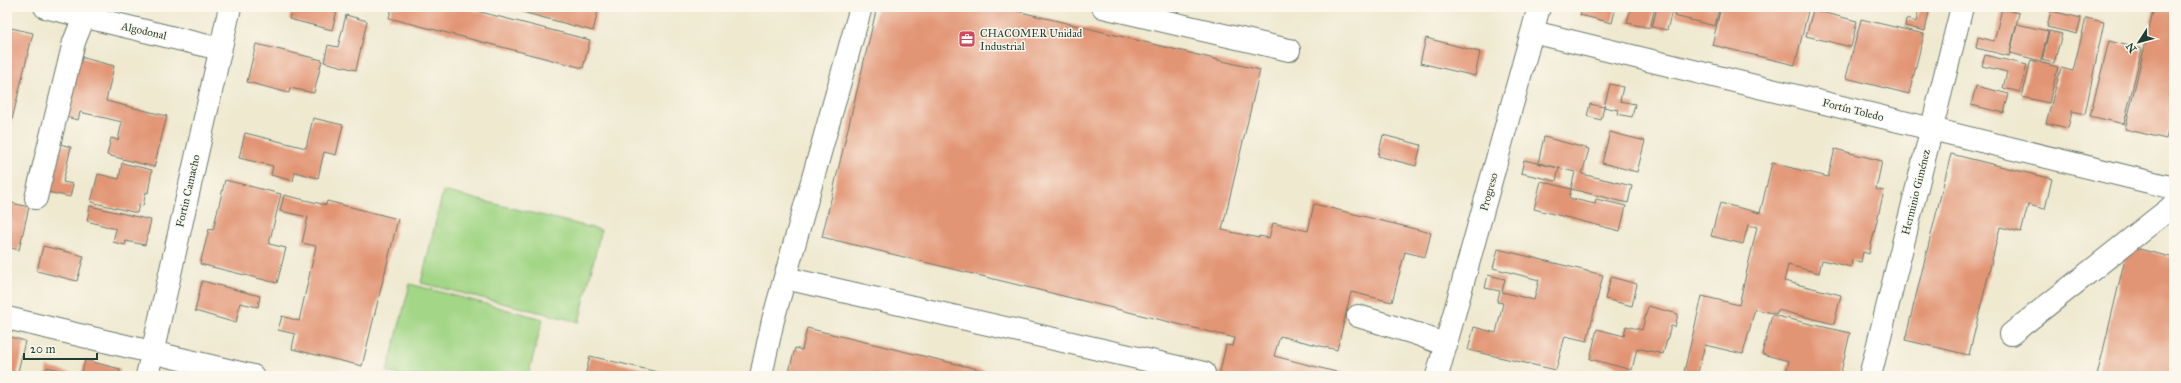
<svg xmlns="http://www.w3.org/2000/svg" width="2181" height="383" font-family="'IM FELL Great Primer',serif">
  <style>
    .green { fill: #a3d686; stroke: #618a5d }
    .building { fill: #e29575 }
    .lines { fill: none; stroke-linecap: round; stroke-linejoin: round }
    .minor-casing { stroke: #68796b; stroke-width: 24 }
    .minor { stroke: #fff; stroke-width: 22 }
    .labels { text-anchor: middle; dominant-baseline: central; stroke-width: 3; stroke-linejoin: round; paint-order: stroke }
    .street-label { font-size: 11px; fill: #1f3d34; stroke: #fbf7ec }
    .poi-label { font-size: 11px; fill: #1f3d34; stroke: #fbf7ec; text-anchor: start }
  </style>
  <rect width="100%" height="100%" fill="#fbf7ec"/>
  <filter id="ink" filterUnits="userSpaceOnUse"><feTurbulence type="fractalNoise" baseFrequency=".025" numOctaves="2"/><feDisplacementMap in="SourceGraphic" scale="8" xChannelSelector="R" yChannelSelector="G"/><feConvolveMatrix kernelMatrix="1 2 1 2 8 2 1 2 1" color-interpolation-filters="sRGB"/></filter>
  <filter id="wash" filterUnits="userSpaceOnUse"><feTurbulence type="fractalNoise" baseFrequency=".012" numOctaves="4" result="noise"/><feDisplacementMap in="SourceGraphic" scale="16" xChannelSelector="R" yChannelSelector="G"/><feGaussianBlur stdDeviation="0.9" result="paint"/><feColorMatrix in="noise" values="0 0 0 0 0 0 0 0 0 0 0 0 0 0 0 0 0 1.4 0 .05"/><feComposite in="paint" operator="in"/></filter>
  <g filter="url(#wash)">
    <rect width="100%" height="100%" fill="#efe9d0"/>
    <path class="green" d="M 443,191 L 601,230 L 579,322 L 421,283 Z
      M 410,284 L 543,319 L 528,376 L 404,376 L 387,372 Z"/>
    <g id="blocks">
      <path class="building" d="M 292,7 L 338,7 L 332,30 L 289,19 Z
        M 392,7 L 461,7 L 590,40 L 583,68 L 389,18 Z
        M 504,7 L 599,7 L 593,31 Z
        M 877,7 L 1000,7 L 1260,70 L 1222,230 L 1259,238 L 1259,236 L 1269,238 L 1273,223 L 1308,231 L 1314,204 L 1431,233 L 1425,257 L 1405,252 L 1392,302 L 1351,292 L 1337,350 L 1280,336 L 1274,356 L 1352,376 L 1219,376 L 1226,345 L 1233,346 L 1235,338 L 822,237 Z
        M 1582,7 L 1616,7 L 1612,23 L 1580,15 Z
        M 1631,7 L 1655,7 L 1650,28 L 1627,23 Z
        M 1657,7 L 1673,7 L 1667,30 L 1652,27 Z
        M 1676,7 L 1720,7 L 1715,26 L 1674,16 Z
        M 1721,7 L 1809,7 L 1795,65 L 1712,45 Z
        M 1919,7 L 1930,7 L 1925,31 L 1905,26 L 1906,19 L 1916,22 Z
        M 2154,7 L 2174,7 L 2174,107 L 2166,139 L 2125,129 Z
        M 2002,9 L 2019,13 L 2009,56 L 1976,48 L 1978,37 L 1994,41 Z
        M 1813,10 L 1857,21 L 1851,47 L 1806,36 Z
        M 2051,11 L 2081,18 L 2077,34 L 2047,27 Z
        M 346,15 L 367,21 L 356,70 L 324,62 L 328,45 L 338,47 Z
        M 2086,18 L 2104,22 L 2085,114 L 2072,111 L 2068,128 L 2046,123 L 2061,68 L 2073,71 Z
        M 1861,19 L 1924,34 L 1909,94 L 1846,78 Z
        M 2017,24 L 2048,31 L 2041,61 L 2010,53 Z
        M 7,27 L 33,33 L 8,136 L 7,135 Z
        M 2049,31 L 2062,34 L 2054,63 L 2042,60 Z
        M 1426,38 L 1480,52 L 1475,76 L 1420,63 Z
        M 2109,41 L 2142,49 L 2124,124 L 2090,116 Z
        M 256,44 L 322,60 L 314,93 L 290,88 L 289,93 L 247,82 Z
        M 1985,55 L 2027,65 L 2020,92 L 2003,88 L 2007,72 L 1982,66 Z
        M 80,57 L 114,66 L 106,101 L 167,116 L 154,167 L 107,155 L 111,138 L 118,140 L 122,122 L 80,112 L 78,120 L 66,117 Z
        M 2031,60 L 2058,67 L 2049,103 L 2022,97 Z
        M 1610,84 L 1623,87 L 1620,101 L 1635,104 L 1632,117 L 1617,114 L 1618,110 L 1604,107 L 1601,120 L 1587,116 L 1590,104 L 1604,107 Z
        M 1976,86 L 2009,94 L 2004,113 L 1971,105 Z
        M 313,118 L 343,125 L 336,155 L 324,152 L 318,178 L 295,172 L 293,181 L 271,175 L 273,166 L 239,158 L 245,133 L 306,148 Z
        M 1610,132 L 1645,141 L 1637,172 L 1602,163 Z
        M 1383,135 L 1421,145 L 1416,166 L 1378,156 Z
        M 1544,137 L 1589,149 L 1582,174 L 1632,186 L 1628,203 L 1571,189 L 1575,172 L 1538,163 Z
        M 60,144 L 71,147 L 63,182 L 73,184 L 70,197 L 48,192 Z
        M 1835,149 L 1882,161 L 1876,189 L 1884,191 L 1869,254 L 1863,252 L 1861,262 L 1852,260 L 1851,267 L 1822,260 L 1819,273 L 1788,265 L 1784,281 L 1841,295 L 1834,324 L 1778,310 L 1776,314 L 1755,309 L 1743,354 L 1705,345 L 1697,376 L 1683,376 L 1702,296 L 1739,305 L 1757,227 L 1748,225 L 1743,244 L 1711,236 L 1720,203 L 1760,213 L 1772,163 L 1828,177 Z
        M 1951,154 L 2052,179 L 2045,209 L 2028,205 L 2021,232 L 2000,227 L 1969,355 L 1905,340 Z
        M 1524,160 L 1559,168 L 1556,181 L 1521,173 Z
        M 122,163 L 152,170 L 148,193 L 146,192 L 143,206 L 139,205 L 137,213 L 91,202 L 98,174 L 119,179 Z
        M 225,180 L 281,194 L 269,244 L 286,248 L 277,283 L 200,264 L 209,229 L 213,230 Z
        M 1541,181 L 1571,189 L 1569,198 L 1595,204 L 1596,199 L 1626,206 L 1620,231 L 1534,209 Z
        M 284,195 L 326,205 L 327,201 L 398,219 L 362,366 L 292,349 L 295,334 L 278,330 L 282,316 L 299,321 L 316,246 L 302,243 L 308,217 L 280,211 Z
        M 7,202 L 29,207 L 19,250 L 7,247 Z
        M 90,206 L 151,220 L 145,245 L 126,241 L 125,245 L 113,242 L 116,229 L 87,221 Z
        M 43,246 L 84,256 L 77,281 L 37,271 Z
        M 2128,246 L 2174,258 L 2174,376 L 2097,376 Z
        M 1498,249 L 1603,275 L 1587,341 L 1565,336 L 1556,370 L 1468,350 L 1474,327 L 1496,333 L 1503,303 L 1497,302 L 1500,291 L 1485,288 L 1488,275 L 1505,279 L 1502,292 L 1534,300 L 1539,280 L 1493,268 Z
        M 1611,277 L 1637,284 L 1632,306 L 1605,299 Z
        M 202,281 L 260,296 L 258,307 L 240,303 L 236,323 L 195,311 Z
        M 1648,306 L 1678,314 L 1675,327 L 1671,326 L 1663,354 L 1637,348 L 1632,370 L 1590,359 L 1597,329 L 1624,336 L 1626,326 L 1642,330 Z
        M 1772,315 L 1850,333 L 1840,376 L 1785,376 L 1789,361 L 1762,354 Z
        M 807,328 L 1002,375 L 1002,376 L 788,376 L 795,348 L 802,350 Z
        M 7,336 L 25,341 L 17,376 L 7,376 Z
        M 590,356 L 670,375 L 670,376 L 585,376 Z
        M 85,360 L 120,369 L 119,376 L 81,376 Z
        M 47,367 L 81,375 L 81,376 L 45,376 Z"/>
    </g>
  </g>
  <g filter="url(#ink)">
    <use href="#blocks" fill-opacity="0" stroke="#68796b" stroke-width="1"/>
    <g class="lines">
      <g class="minor-casing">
        <path id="minor" d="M 45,7 L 220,49
          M 1103,7 L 1289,50
          M 1533,32 L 2174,188
          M 36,198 L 74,42 L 84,17
          M 785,278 L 1204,373
          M 1358,316 L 1417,334 L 1446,345
          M 7,318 L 253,376
          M 2011,334 L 2174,205
          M 147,376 L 230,7
          M 761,376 L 773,320 L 861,7
          M 1437,376 L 1539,7
          M 1870,376 L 1962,7"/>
      </g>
      <use href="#minor" class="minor"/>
    </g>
  </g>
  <defs>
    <g id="office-square" transform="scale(0.9)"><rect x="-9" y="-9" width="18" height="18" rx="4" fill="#d1495b" stroke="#fbf7ec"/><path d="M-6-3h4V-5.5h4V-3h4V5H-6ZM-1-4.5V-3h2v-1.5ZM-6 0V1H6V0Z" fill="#fff"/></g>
  </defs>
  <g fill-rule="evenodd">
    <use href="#office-square" x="967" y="39"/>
  </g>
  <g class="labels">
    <g class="street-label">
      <text transform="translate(144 31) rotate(13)">Algodonal</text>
      <text transform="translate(1853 110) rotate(14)">Fortín Toledo</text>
      <text transform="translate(188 191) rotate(-77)">Fortin Camacho</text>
      <text transform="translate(1489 192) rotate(-74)">Progreso</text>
      <text transform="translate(1916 192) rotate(-76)">Herminio Giménez</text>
    </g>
    <g class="poi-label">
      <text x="980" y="33">CHACOMER Unidad<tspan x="980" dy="13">Industrial</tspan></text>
    </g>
  </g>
  <rect width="2181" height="383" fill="none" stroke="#fbf7ec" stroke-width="24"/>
  <g transform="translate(2139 42) rotate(234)" stroke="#fbf7ec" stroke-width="3" paint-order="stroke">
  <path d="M0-3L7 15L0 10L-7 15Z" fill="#1f3d34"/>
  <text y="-6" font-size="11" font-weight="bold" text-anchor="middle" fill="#1f3d34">N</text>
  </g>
  <path d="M24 353v6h73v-6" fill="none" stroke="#1f3d34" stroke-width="2"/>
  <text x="30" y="353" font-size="12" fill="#1f3d34" stroke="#fbf7ec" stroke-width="3" paint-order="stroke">20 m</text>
</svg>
